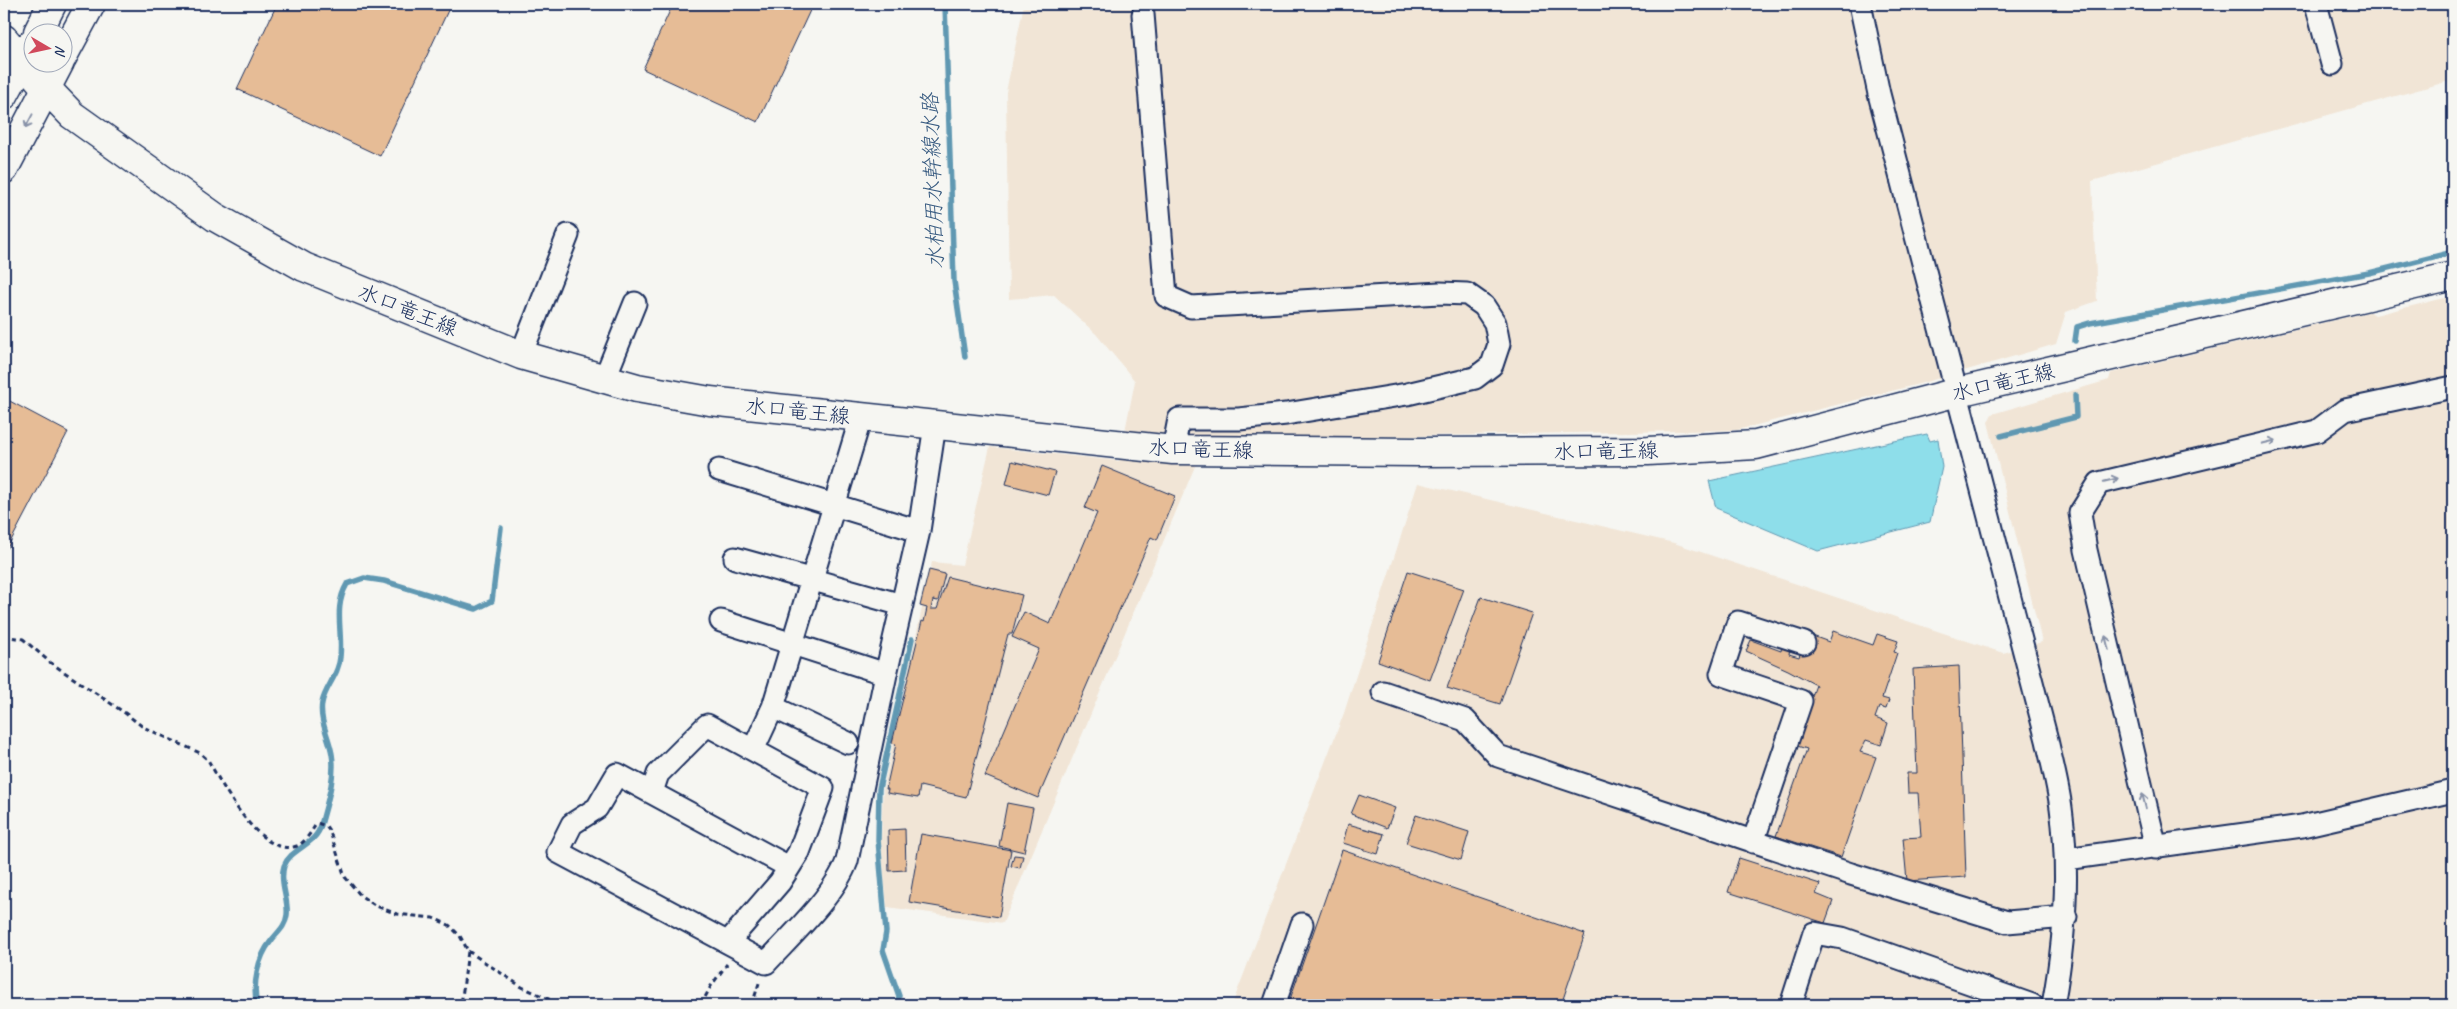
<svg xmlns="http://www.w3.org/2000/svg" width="2457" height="1009" font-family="Caveat,'Klee One',sans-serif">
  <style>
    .built { fill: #f1e5d6 }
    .water { fill: #8edeea; stroke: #6098b2 }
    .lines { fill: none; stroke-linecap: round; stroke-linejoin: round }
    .stream { stroke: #6098b2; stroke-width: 5.5 }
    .building { fill: #e6bc96; stroke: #1b2f5e }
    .minor-casing { stroke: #1b2f5e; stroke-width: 25 }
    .major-casing { stroke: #1b2f5e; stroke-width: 31 }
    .highway-casing { stroke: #1b2f5e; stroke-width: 31 }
    .path { stroke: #1b2f5e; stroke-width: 3; stroke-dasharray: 5 4; stroke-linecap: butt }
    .minor { stroke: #f6f6f2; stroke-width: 21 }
    .major { stroke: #f6f6f2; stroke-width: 28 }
    .highway { stroke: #f6f6f2; stroke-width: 28 }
    .oneway { stroke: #8892a8 }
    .labels { text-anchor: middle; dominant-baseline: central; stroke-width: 4.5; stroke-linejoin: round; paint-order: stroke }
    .street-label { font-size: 21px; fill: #1b2f5e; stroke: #f6f6f2 }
    .water-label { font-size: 22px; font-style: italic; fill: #385b81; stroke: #f6f6f2 }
  </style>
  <rect width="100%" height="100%" fill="#f6f6f2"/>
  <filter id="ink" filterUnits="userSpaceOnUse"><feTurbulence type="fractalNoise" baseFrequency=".02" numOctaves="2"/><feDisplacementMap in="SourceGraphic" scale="10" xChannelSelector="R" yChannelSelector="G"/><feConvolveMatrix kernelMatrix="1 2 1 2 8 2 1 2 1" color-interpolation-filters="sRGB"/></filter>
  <g filter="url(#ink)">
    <path class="built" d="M 1024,4 L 2453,4 L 2453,80 L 2092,181 L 2097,301 L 2066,312 L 2056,344 L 1919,384 L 1737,430 L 1206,440 L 1003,923 L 887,907 L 881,843 L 883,789 L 932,562 L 962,565 L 990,447 L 1119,461 L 1135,381 L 1096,334 L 1054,295 L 1009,299 L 1006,92 Z
      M 2453,296 L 2453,1005 L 1232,1005 L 1344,713 L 1418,483 L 1674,543 L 2003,653 L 2042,642 L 1988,422 L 1992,414 L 2109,380 L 2111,373 L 2369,312 L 2375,315 Z"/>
    <path class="water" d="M 1927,434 L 1930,441 L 1938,439 L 1942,467 L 1930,522 L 1818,551 L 1716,508 L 1709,481 Z"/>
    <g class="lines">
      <path class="stream" d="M 945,4 L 954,281 L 965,357
        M 2075,341 L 2077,327 L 2090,323 L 2369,273 L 2453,252
        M 2001,436 L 2076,417 L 2075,395
        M 257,1005 C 252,985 258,957 271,941 C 277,933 286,926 287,915 C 289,899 279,883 284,866 C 291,848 316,845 321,825 C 327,803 336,776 332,754 C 329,736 319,721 322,703 C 325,687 339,675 340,657 C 343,631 333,608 347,584 L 364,578 L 384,581 L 476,609 L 492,601 L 501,528
        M 897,1005 L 899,996 L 883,950 L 886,932 L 878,840 L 879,789 L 912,639"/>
    </g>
    <path class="building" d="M 277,4 L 451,4 L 380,156 L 237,89 Z
      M 673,4 L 813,4 L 758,122 L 643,69 Z
      M 4,398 L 68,432 L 4,554 Z
      M 1012,461 L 1055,472 L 1048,495 L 1006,484 Z
      M 1102,466 L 1175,496 L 1157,540 L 1151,537 L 1038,798 L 985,776 L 1039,649 L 1012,637 L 1024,612 L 1050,624 L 1097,513 L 1085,508 Z
      M 929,570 L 945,574 L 938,601 L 933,600 L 931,609 L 937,609 L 948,577 L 1022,595 L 1012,634 L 1008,634 L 966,797 L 920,786 L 918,798 L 887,793 L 888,789 L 886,789 L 896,744 L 892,743 L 922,621 L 924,622 L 927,608 L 920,606 Z
      M 1408,571 L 1464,589 L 1430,680 L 1378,661 Z
      M 1481,597 L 1532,613 L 1500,704 L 1447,688 Z
      M 1833,631 L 1873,645 L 1877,634 L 1898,641 L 1894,652 L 1897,653 L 1882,698 L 1889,700 L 1886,709 L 1879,707 L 1875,718 L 1888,723 L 1881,745 L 1866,740 L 1860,752 L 1876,757 L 1841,857 L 1776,836 L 1807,749 L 1794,745 L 1816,685 L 1788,670 L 1746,651 L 1751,640 L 1781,651 L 1782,646 L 1790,648 L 1789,654 L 1799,657 L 1807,634 L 1829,642 Z
      M 1959,666 L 1966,877 L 1907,881 L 1903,838 L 1921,837 L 1918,793 L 1908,793 L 1907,773 L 1917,773 L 1913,669 Z
      M 1359,795 L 1395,808 L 1387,828 L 1351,814 Z
      M 1007,803 L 1033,808 L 1024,852 L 999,846 Z
      M 1416,815 L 1469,832 L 1461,860 L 1406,843 Z
      M 1348,824 L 1384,834 L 1378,854 L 1343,843 Z
      M 905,829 L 906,870 L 889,871 L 888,830 Z
      M 921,834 L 1011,850 L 999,917 L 909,902 Z
      M 1342,850 L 1585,934 L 1561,1005 L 1288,1005 Z
      M 1014,855 L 1023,856 L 1020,868 L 1011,866 Z
      M 1739,858 L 1820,884 L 1816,894 L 1833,901 L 1825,923 L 1728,892 Z"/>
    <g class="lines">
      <g class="minor-casing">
        <path id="minor" d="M 1860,4 L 1879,94 L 2047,740 C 2052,763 2058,785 2061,808 C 2070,874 2065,940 2053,1005
          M 2316,4 L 2332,64
          M 1143,14 L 1166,296 L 1191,307 L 1440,293 L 1467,294 L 1484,306 L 1495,323 L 1499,344 L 1492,365 L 1475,378 L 1407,394 L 1286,414 L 1239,419 L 1179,419 L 1173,450
          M 521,355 L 568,235
          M 604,380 L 635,303
          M 719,470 L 919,531
          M 735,558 L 902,605
          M 721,621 L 886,674
          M 1383,692 L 1465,720 L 1498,756 L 1851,874 L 2007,922 L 2066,917
          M 773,707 L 848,743
          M 753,750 L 773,707 L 861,417
          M 652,792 L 658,774 L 707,725 L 823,788 L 799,852 L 780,882 L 729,941
          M 1753,842 L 1801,701 L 1721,674 L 1738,622 L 1804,643
          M 2156,848 L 2086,550 L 2080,513 L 2099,483 L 2317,431 L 2345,410 L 2453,387
          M 2066,859 L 2302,826 L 2453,791
          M 789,867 L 617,774 L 597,808 L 572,824 L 558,852 L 766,963 C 792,935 834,896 847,861 L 886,674 L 919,531 L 935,425
          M 1274,1005 L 1302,924
          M 1791,1005 L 1814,933 L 1842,938 L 2032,1005"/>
      </g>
      <g class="major-casing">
        <path id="major" d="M 4,39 L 47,89 L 72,115 L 215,217 L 304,267 L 521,355 L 637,388 L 710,401 L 1173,450 L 1420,452 L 1648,451 L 1756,445 L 1958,392 L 2453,276"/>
      </g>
      <g class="highway-casing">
        <path id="highway" d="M 38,32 L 52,4
          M 62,58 L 91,4
          M 4,95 L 32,43
          M 4,169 L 60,62"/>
      </g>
      <path class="path" d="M 4,636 L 23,639 L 51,663 L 125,713 L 143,727 L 200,753 L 208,760 C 222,784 260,859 297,846 C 305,843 312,830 317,823 L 326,826 L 330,832 L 345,877 L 361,896 L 376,906 L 397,914 L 433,918 L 449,925 L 460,936 L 468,951 L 461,1005
        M 468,951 L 522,987 L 562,1005
        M 701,1005 L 711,986 L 727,964
        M 752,1005 L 760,980"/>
      <use href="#minor" class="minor"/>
      <use href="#major" class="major"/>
      <use href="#highway" class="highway"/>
    </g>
    <defs><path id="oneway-shaft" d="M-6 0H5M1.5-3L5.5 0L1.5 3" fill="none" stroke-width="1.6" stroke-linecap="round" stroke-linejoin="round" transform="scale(1.25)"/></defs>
    <g class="oneway">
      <use href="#oneway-shaft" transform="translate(29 121) rotate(118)"/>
      <use href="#oneway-shaft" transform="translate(2269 442) rotate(-14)"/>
      <use href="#oneway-shaft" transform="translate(2111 480) rotate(-14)"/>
      <use href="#oneway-shaft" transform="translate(2107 643) rotate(-103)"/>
      <use href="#oneway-shaft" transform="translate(2144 801) rotate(-104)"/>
    </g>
  </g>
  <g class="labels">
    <g class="street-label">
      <text transform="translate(408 310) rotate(22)">水口竜王線</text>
      <text transform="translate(2003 382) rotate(-13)">水口竜王線</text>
      <text transform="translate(798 411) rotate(6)">水口竜王線</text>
      <text transform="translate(1201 449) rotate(2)">水口竜王線</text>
      <text transform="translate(1606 451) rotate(-1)">水口竜王線</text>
    </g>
    <g class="water-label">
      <text transform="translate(933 181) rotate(-92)">水柏用水幹線水路</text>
    </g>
  </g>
  <rect width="2457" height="1009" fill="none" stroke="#f6f6f2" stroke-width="20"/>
  <rect x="10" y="10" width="2437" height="989" fill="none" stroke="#1b2f5e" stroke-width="2" filter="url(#ink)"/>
  <g transform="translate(48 48) rotate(99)"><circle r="24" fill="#f6f6f2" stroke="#9ea6b7"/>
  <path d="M0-4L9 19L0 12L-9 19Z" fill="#d1495b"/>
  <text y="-8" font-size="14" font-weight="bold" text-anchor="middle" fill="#1b2f5e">N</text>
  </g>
</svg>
